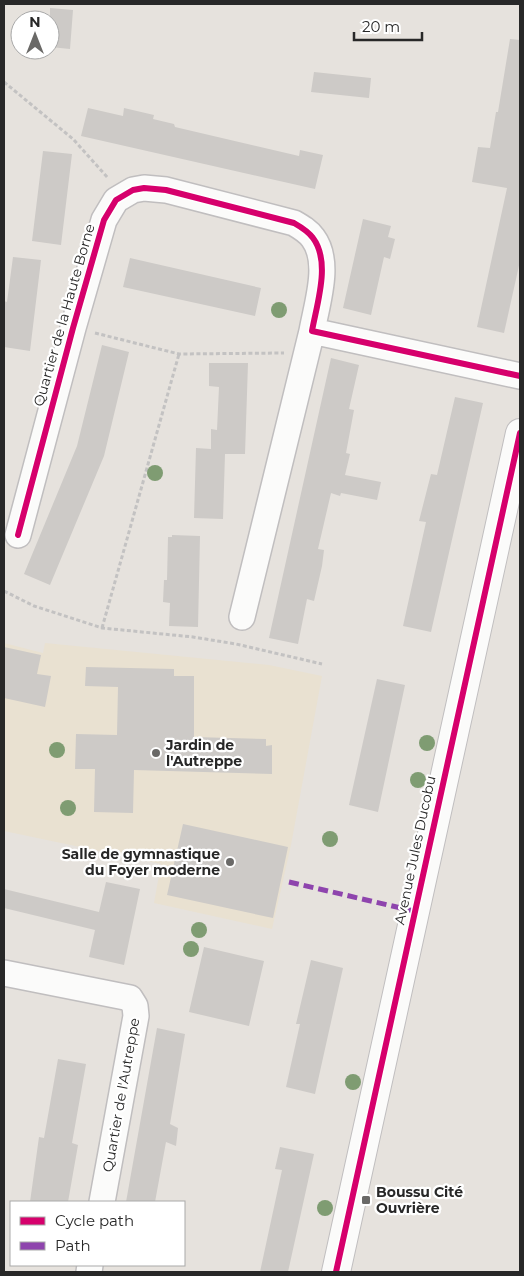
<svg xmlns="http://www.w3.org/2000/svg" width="524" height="1276" font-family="Montserrat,sans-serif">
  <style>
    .education { fill: #e9e1d1 }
    .building { fill: #cdcac7 }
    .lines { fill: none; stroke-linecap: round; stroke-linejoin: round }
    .minor-casing { stroke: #c0bebf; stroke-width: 28 }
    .tertiary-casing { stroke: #c0bebf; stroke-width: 30 }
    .path { stroke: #c3c2c2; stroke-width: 3; stroke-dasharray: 4 2.5; stroke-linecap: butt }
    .minor { stroke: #fbfbfa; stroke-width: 25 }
    .tertiary { stroke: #fbfbfa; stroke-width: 28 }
    .quiet { stroke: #8e44ad; stroke-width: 5; stroke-dasharray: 10 5; stroke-linecap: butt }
    .cycleway-casing { stroke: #fff; stroke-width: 9 }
    .cycleway { stroke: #d6006c; stroke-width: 6 }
    .tree { fill: #7f9c72 }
    .poi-dot { fill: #6a6967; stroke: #fff; stroke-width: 2 }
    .labels { text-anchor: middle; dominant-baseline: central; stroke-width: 4.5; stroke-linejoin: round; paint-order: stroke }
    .street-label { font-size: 14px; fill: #282828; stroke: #fff }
    .poi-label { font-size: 14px; font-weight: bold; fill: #282828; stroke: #fff; text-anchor: start }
  </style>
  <rect width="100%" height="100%" fill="#e6e2dd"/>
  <path class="education" d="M 4,643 L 43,653 L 45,643 L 269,665 L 322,676 L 291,845 L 272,929 L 154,903 L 161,864 L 4,831 Z"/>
  <path class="building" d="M 50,8 L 73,10 L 70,49 L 50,47 Z
    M 510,39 L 520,40 L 520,261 L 504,333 L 477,327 L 507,188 L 472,182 L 478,147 L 490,148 L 496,112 L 498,112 Z
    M 314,72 L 371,78 L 369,98 L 311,92 Z
    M 88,108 L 123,116 L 124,108 L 154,115 L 153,119 L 174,124 L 175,127 L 299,156 L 300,150 L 323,155 L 315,189 L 81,136 Z
    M 43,151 L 72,154 L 61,245 L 32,241 Z
    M 363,219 L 391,226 L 388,237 L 395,239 L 390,259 L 384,257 L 371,315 L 343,308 Z
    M 13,257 L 41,260 L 30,351 L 4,347 L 4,301 L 7,302 Z
    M 130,258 L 261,288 L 255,316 L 123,287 Z
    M 102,345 L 129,352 L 104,456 L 50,585 L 24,574 L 77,446 Z
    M 331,358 L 359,365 L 349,409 L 354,410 L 346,453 L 350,454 L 345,475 L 381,482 L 377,500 L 341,493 L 340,496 L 331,493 L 318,549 L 324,550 L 322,566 L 314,601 L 307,599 L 298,644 L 269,638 Z
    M 209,363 L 248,363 L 245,454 L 225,454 L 223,519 L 194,518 L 196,448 L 211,449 L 211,429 L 217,430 L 219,387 L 209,386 Z
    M 455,397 L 483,403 L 431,632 L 403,626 L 426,522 L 419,521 L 431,474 L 437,475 Z
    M 172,535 L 200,536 L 198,627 L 169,626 L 170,603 L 163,602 L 164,580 L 167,580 L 168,537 L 172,537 Z
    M 4,647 L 41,655 L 37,674 L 51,676 L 45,707 L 4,698 Z
    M 86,667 L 174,669 L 174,676 L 194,676 L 194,737 L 266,739 L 266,746 L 272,745 L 272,774 L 134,770 L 133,813 L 94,812 L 95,769 L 75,769 L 76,734 L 117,735 L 118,687 L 85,686 Z
    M 377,679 L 405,685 L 378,812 L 349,805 Z
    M 183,824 L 288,847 L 273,918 L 167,895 Z
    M 106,882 L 140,889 L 124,965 L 89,957 L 95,930 L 4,908 L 4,889 L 99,912 Z
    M 204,947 L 264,961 L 249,1026 L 189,1012 Z
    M 311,960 L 343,968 L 315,1094 L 286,1087 L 300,1024 L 296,1024 Z
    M 157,1028 L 185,1034 L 170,1124 L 178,1128 L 176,1146 L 166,1142 L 155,1202 L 126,1202 Z
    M 58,1059 L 86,1064 L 72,1143 L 78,1145 L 68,1202 L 30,1202 L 39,1137 L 44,1138 Z
    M 280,1147 L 314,1154 L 288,1272 L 260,1272 L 282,1170 L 275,1169 Z"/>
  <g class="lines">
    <g class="minor-casing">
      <path id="minor" d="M 18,535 L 73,328 L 104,220 L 116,200 L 133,190 L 144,188 L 166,190 L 294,223 C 301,227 308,231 313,238 C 331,262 317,303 312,331 L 520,376
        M 242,617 L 312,331
        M 4,973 L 130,998 L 135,1006 L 136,1016 L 102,1202
        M 89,1272 L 90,1265"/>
    </g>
    <g class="tertiary-casing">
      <path id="tertiary" d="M 336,1272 L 520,433"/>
    </g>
    <path class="path" d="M 4,82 L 73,139 L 108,178
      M 95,333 L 179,354 L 284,353
      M 4,591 L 34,606 L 102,628 L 193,637 L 236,644 L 322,664
      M 102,628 L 179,354"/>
    <use href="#minor" class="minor"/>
    <use href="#tertiary" class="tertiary"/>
    <path class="quiet" d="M 289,882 L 414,911"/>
    <g class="cycleway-casing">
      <path id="cycleway" d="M 18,535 L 73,328 L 104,220 L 116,200 L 133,190 L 144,188 L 166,190 L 294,223 C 301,227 308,231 313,238 C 331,262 317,303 312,331 L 520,376
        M 336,1272 L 520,433"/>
    </g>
    <use href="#cycleway" class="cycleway"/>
  </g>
  <g class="tree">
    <circle cx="279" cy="310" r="8"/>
    <circle cx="155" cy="473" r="8"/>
    <circle cx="427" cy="743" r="8"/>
    <circle cx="57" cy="750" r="8"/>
    <circle cx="418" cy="780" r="8"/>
    <circle cx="68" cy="808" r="8"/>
    <circle cx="330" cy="839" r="8"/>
    <circle cx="199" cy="930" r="8"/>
    <circle cx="191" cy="949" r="8"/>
    <circle cx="353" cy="1082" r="8"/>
    <circle cx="325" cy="1208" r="8"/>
  </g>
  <g class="poi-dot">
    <circle cx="156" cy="753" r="5"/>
    <circle cx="230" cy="862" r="5"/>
    <rect x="361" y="1195" width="10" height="10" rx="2.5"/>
  </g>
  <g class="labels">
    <g class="street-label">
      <text transform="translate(64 315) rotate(-74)">Quartier de la Haute Borne</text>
      <text transform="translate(415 850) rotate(-78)">Avenue Jules Ducobu</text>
      <text transform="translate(121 1095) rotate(-80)">Quartier de l'Autreppe</text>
    </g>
    <g class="poi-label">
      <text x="166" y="745">Jardin de<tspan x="166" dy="16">l'Autreppe</tspan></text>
      <text x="220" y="854" text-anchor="end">Salle de gymnastique<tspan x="220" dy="16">du Foyer moderne</tspan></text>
      <text x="376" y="1192">Boussu Cité<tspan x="376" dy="16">Ouvrière</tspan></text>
    </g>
  </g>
  <rect width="524" height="1276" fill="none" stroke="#282828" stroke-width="10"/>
  <rect x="10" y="1201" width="175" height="65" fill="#ffffff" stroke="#a9a9a9"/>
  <rect x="20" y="1217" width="25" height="8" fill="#d6006c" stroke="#a9a9a9"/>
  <text x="55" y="1226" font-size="15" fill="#282828">Cycle path</text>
  <rect x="20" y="1242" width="25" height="8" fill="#8e44ad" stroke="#a9a9a9"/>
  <text x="55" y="1251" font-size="15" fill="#282828">Path</text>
  <g transform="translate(35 35)"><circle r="24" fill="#ffffff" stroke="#a9a9a9"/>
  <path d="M0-4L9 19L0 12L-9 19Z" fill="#6a6967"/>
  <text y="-8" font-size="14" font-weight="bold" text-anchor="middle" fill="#282828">N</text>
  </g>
  <path d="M354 32v8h68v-8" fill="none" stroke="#282828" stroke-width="2.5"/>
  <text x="362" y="32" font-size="15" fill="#282828" stroke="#ffffff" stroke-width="4" paint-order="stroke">20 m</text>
</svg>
